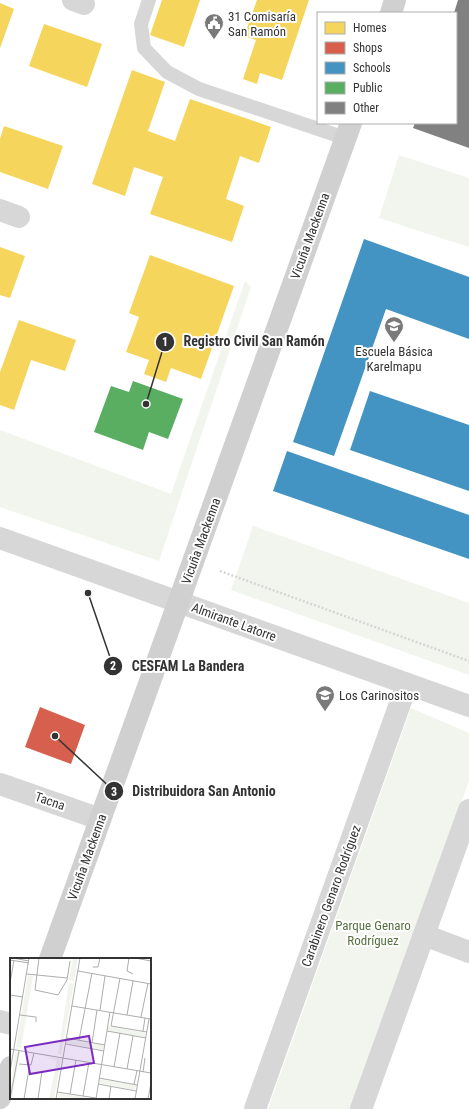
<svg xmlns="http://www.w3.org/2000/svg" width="469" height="1109" font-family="'Roboto Condensed',sans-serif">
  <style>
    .green { fill: #f1f5ed }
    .homes { fill: #f6d55c }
    .shops { fill: #d6604d }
    .schools { fill: #4393c3 }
    .public { fill: #5aae61 }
    .building { fill: #818181 }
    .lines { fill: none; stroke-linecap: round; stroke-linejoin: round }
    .path { stroke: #d6d6d6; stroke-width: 2.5; stroke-dasharray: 2 2; stroke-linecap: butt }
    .service { stroke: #d7d7d7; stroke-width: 14 }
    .minor { stroke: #d7d7d7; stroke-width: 22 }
    .tertiary { stroke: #d7d7d7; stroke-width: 22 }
    .secondary { stroke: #d0d0d0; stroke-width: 22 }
    .labels { text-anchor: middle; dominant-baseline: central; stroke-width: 4; stroke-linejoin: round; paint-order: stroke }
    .poi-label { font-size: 13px; fill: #333; stroke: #fff; text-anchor: start }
    .street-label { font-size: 13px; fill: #333; stroke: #fff }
    .park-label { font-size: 13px; fill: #56703f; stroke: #fff }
    .inset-road { fill: none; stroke: #adadad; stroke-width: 1 }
    .view { fill: #7b2cbf; fill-opacity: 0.15; stroke: #7b2cbf; stroke-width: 2 }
    .inset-edge { fill: none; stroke: #333; stroke-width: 2 }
    .leader { fill: none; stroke: #333; stroke-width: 1.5 }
    .callout-dot { fill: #333; stroke: #fff; stroke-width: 1.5 }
    .mark-label { font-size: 12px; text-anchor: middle; font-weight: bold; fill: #fff }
    .callout-label { font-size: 14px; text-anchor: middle; font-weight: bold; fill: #333; stroke: #fff; stroke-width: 4; stroke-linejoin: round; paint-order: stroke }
  </style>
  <rect width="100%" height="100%" fill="#fff"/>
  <path class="green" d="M 399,155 L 469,178 L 469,247 L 379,218 Z
    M 245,281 L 251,287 L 159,561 L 0,507 L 0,430 L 171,494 Z
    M 253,526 L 469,603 L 469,675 L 231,590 Z
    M 411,708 L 469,733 L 469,781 L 351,1109 L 268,1109 Z"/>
  <path class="homes" d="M 162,0 L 200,0 L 184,47 L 150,35 Z
    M 257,0 L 309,0 L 282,80 L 260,73 L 257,84 L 243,79 L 256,40 L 244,36 Z
    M 0,3 L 14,9 L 0,48 Z
    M 44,24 L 102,44 L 87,87 L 29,66 Z
    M 132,70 L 165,82 L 148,131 L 175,141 L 190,99 L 271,127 L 259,163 L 240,156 L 226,199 L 244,206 L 232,242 L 150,214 L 163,177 L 134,167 L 125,196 L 92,184 Z
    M 4,126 L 63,146 L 48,189 L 0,172 L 0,139 Z
    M 0,247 L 25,256 L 10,298 L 0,295 Z
    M 150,255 L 234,286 L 201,379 L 171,368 L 166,382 L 144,374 L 149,360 L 126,352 L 139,317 L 129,313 Z
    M 19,320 L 76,340 L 65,371 L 31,360 L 14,410 L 0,405 L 0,372 Z"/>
  <path class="shops" d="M 40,707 L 85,725 L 71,764 L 25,747 Z"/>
  <path class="schools" d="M 364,239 L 469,277 L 469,339 L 386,309 L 334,456 L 293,442 Z
    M 370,391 L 469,425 L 469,491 L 350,450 Z
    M 287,451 L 469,515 L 469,559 L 273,491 Z"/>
  <path class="public" d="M 133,381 L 183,399 L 168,439 L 149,432 L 143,450 L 94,432 L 111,386 L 129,392 Z"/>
  <path class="building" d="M 458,0 L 469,0 L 469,148 L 413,128 L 415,123 L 456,123 L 456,13 L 454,13 Z"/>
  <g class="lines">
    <path class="path" d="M 220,571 L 469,661"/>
    <path class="service" d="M 149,0 L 141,24 L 144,48 L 167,72 L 199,89 L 345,138"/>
    <path class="minor" d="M 73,0 L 84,4
      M 0,210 L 19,217
      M 0,784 L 100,819
      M 424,935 L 469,952
      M 0,1021 L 11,1024
      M 255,1109 L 407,684
      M 361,1109 L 469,810"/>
    <path class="tertiary" d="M 0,538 L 469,706"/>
    <path class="secondary" d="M 391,13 L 395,0
      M 50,959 L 351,123
      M 0,1098 L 11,1067"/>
  </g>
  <defs>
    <g id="civic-pin" transform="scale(1)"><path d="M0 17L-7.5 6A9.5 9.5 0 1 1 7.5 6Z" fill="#7a7a7a" stroke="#fff"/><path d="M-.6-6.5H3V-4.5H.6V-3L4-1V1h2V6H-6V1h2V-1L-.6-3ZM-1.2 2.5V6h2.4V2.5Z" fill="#fff"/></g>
    <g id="school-pin" transform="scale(1)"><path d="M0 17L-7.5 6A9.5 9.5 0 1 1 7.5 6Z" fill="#7a7a7a" stroke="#fff"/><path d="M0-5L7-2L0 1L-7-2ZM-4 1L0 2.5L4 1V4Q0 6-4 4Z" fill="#fff"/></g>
  </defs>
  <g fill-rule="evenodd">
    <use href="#civic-pin" x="214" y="23"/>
    <use href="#school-pin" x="394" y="326"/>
    <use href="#school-pin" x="325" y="695"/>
  </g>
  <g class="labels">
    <g class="poi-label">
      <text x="228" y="16">31 Comisaría<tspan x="228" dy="15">San Ramón</tspan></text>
      <text x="394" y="351" text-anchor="middle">Escuela Básica<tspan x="394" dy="15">Karelmapu</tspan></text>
      <text x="339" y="695">Los Carinositos</text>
    </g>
    <g class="street-label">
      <text transform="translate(310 236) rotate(-70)">Vicuña Mackenna</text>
      <text transform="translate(201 541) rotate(-70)">Vicuña Mackenna</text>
      <text transform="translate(234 622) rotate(20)">Almirante Latorre</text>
      <text transform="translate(50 801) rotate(19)">Tacna</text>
      <text transform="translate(87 857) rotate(-70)">Vicuña Mackenna</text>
      <text transform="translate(331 896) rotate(-70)">Carabinero Genaro Rodríguez</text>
    </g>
    <g class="park-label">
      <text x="373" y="925">Parque Genaro<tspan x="373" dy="15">Rodríguez</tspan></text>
    </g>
  </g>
  <g transform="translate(10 958)">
    <rect width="141" height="141" fill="#fff"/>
    <path d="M 63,0 L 68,0 L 64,23 L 59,22 ZM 18,17 L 23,18 L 11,90 L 6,89 ZM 59,25 L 64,26 L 51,97 L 48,96 ZM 98,68 L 135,75 L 135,79 L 98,73 ZM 57,81 L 94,87 L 93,92 L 56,85 ZM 5,94 L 10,94 L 2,141 L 0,141 ZM 34,99 L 51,101 L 44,141 L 39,141 L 47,102 ZM 89,121 L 126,127 L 125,132 L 89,125 ZM 49,135 L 84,141 L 48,139 Z" fill="#f1f5ed"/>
    <path class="inset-road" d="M 3,0 L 19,3M 29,0 L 25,32 L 48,37 L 57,22 L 60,3M 119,0 L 117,13 L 123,16M 125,0 L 141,3M 0,2 L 19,5M 83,9 L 88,9 L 90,0M 68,13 L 141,26M 17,16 L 57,20M 110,20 L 101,68 L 137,74M 0,25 L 4,2M 0,37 L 13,39M 62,48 L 141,61M 90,52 L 95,18M 10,57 L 26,59 L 26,64M 117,57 L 123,23M 131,59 L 138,25M 97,73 L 136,80M 133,73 L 135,60M 57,80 L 95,87M 69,82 L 82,15M 82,85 L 87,52M 56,86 L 94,93M 0,91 L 141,115M 9,106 L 21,107 L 24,95M 104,109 L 110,75M 117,111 L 123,78M 0,114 L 19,0M 133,114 L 135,100M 89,120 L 127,127M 88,126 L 126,133M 124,126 L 127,113M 47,134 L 86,140M 60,136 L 66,102M 73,138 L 79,104M 0,141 L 9,93M 14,141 L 19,111M 28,141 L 32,113M 46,141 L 70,0M 86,141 L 100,54M 99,141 L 101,128M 125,141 L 139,61M 138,141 L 141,125"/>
    <path class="view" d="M 79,78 L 84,105 L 20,116 L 15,89 Z"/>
    <rect width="141" height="141" class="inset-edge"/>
  </g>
  <path class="leader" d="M146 404L165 342M88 593L113 666M55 736L114 791"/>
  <g class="callout-dot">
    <circle cx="146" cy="404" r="4"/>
    <circle cx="88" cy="593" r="4"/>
    <circle cx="55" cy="736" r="4"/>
    <circle cx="165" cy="342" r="10"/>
    <circle cx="113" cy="666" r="10"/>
    <circle cx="114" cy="791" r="10"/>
  </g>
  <g class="mark-label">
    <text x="165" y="346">1</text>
    <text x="113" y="670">2</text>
    <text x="114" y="796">3</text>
  </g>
  <g class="callout-label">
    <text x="254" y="346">Registro Civil San Ramón</text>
    <text x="188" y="671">CESFAM La Bandera</text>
    <text x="204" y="796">Distribuidora San Antonio</text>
  </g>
  <rect x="317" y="12" width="140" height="112" fill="#ffffff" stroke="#adadad"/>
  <rect x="325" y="22" width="20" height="12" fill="#f6d55c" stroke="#adadad"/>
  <text x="353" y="32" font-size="12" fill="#333333">Homes</text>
  <rect x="325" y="42" width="20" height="12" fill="#d6604d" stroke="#adadad"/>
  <text x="353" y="52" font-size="12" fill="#333333">Shops</text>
  <rect x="325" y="62" width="20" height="12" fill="#4393c3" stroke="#adadad"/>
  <text x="353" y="72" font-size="12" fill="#333333">Schools</text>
  <rect x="325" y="82" width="20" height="12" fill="#5aae61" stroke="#adadad"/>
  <text x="353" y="92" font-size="12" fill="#333333">Public</text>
  <rect x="325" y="102" width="20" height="12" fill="#818181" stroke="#adadad"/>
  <text x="353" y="112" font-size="12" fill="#333333">Other</text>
</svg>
